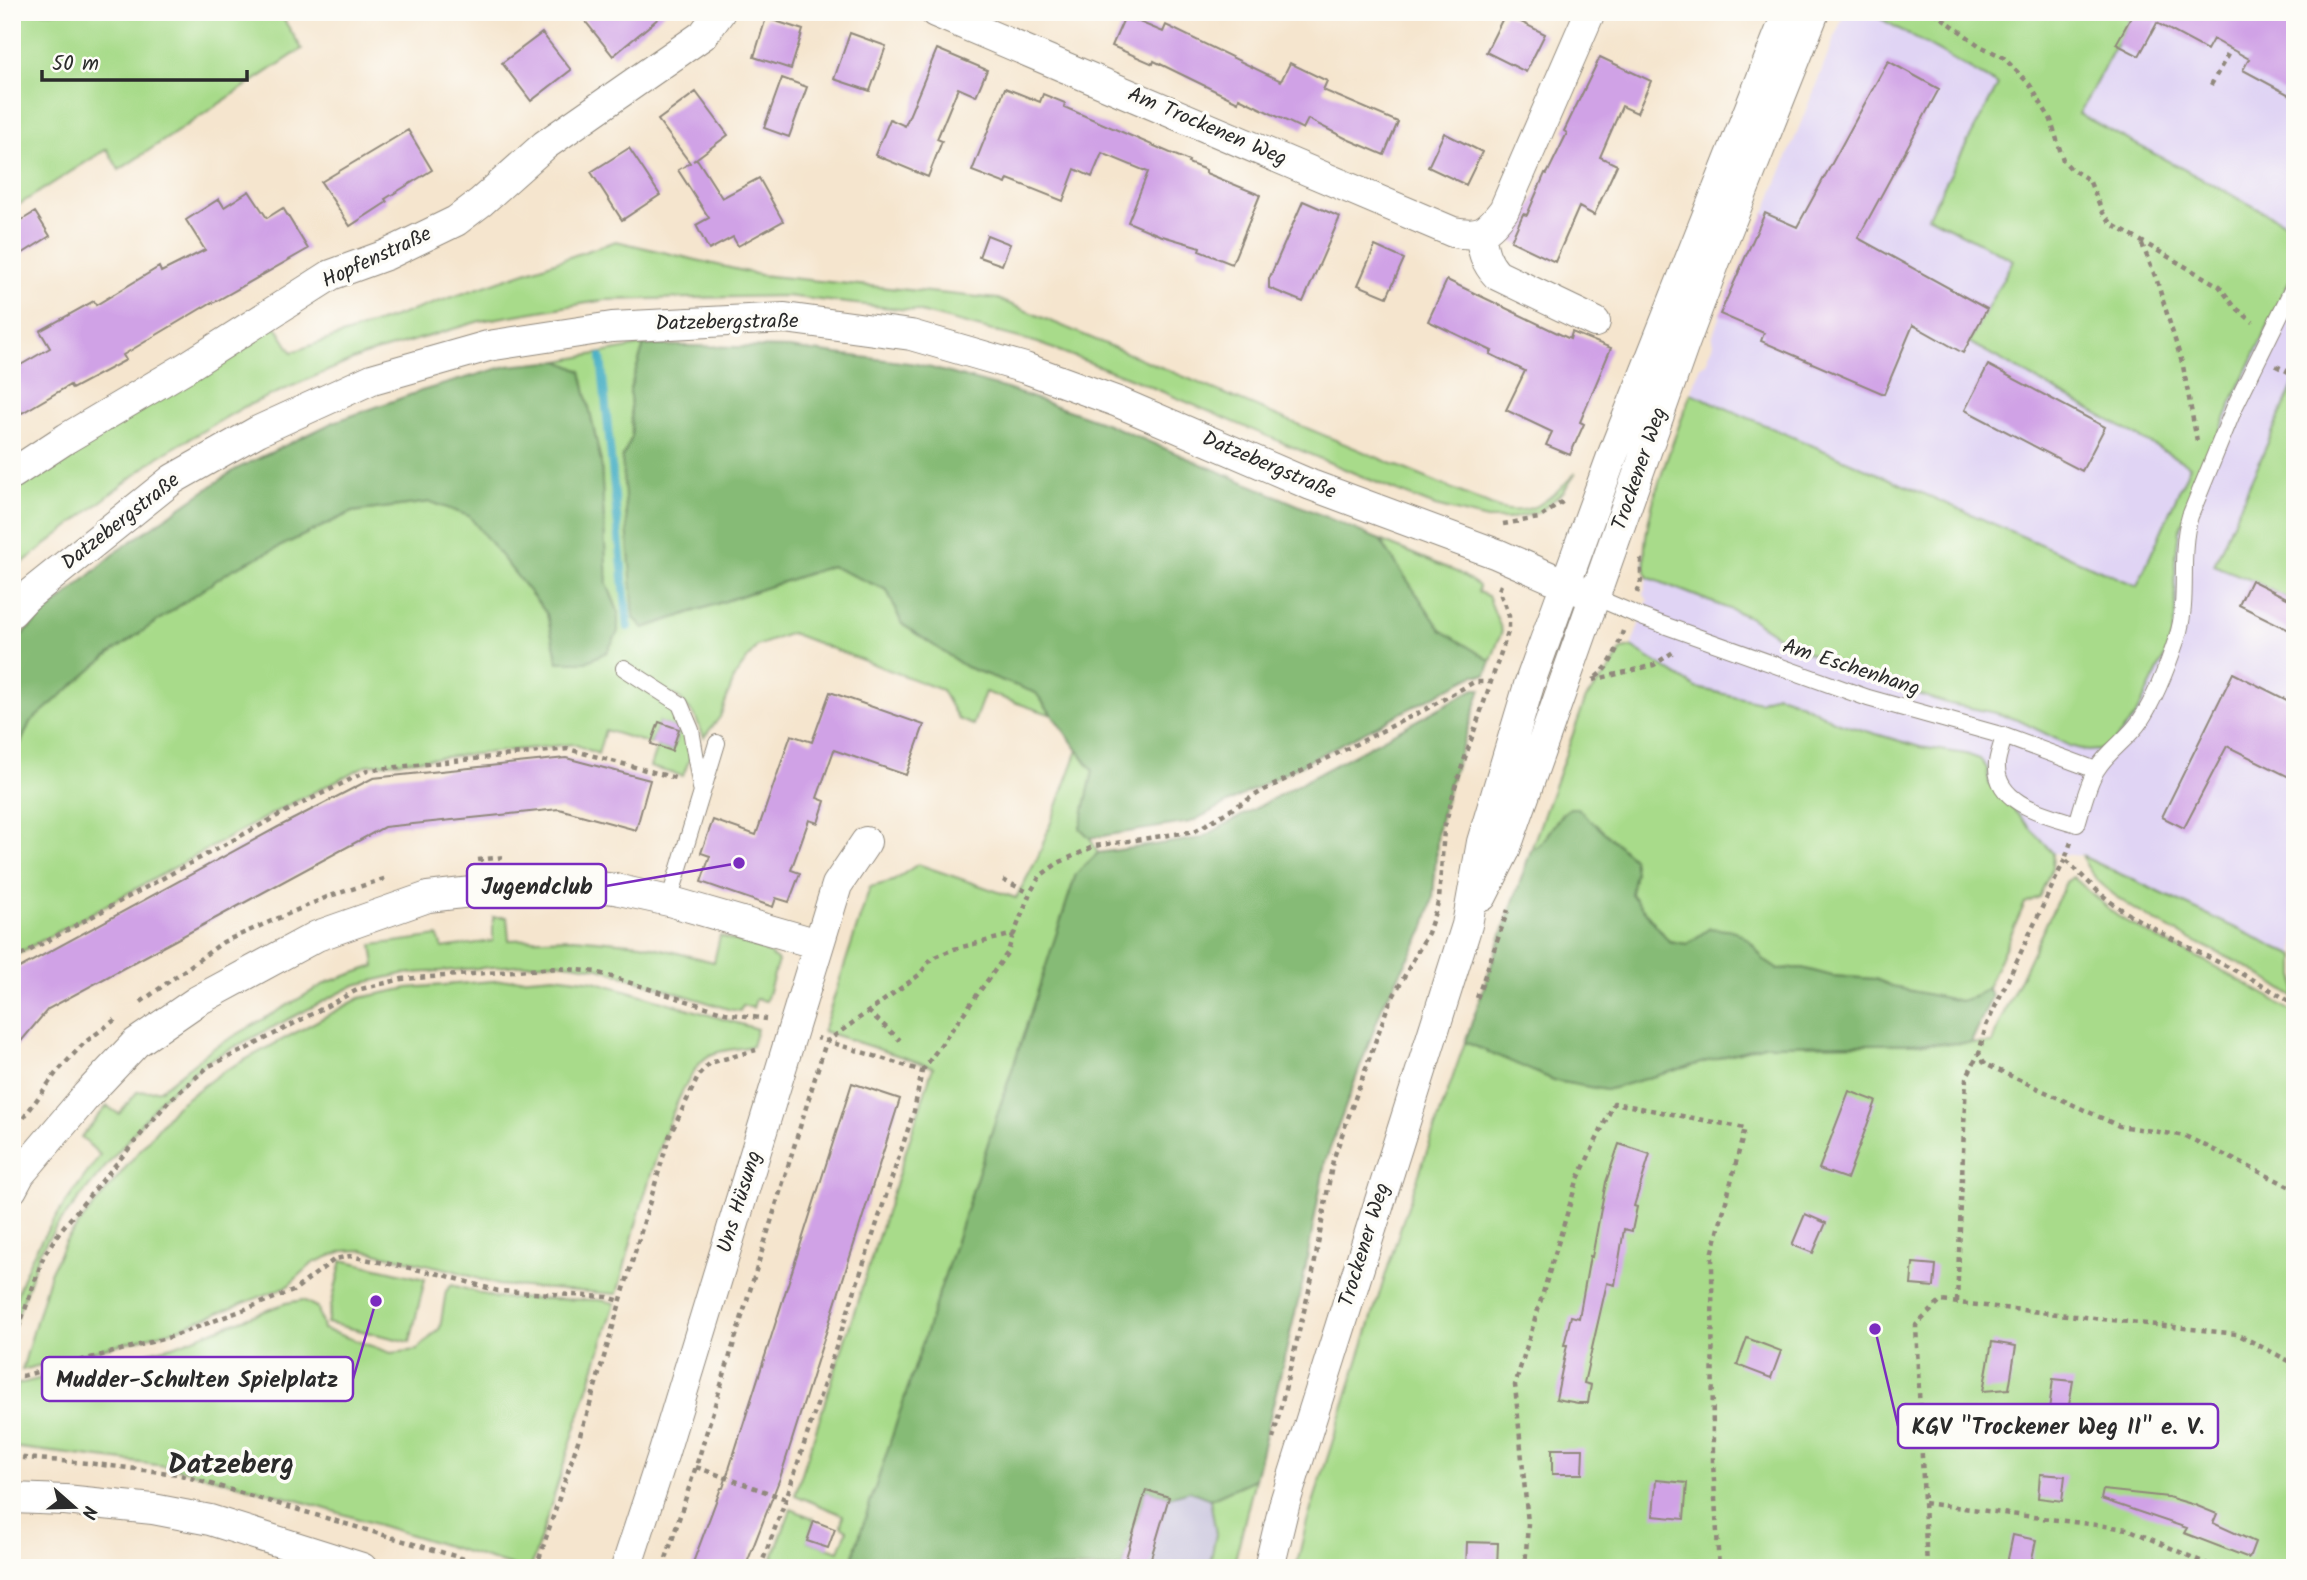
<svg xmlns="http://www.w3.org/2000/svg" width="2307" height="1580" font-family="Kalam,sans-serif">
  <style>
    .built { fill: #e0d4f4 }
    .industrial { fill: #c4c0db }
    .green { fill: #a8db8a; stroke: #6a835a; stroke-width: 2 }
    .forest { fill: #86bb76; stroke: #587350; stroke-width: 2 }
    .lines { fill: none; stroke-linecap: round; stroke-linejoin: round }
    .stream { stroke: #44aec4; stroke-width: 8 }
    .building { fill: #d0a2e6 }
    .service-casing { stroke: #90887c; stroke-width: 18 }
    .minor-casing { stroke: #90887c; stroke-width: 32 }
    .path { stroke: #90887c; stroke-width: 4.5; stroke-dasharray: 5 5; stroke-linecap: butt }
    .service { stroke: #fff; stroke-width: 16 }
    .minor { stroke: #fff; stroke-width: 30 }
    .labels { text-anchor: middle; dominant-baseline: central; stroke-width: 7; stroke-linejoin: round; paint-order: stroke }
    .street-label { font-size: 21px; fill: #2b2b2b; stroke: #fdfcf7 }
    .district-label { font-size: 28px; font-weight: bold; fill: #2b2b2b; stroke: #fdfcf7 }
    .leader { fill: none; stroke: #7b2cbf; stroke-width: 2.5 }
    .callout-dot { fill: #7b2cbf; stroke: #fdfcf7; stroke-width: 2.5 }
    .callout { fill: #fdfcf7; stroke: #7b2cbf; stroke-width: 2.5 }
    .callout-label { font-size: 23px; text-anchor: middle; font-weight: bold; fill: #2b2b2b }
  </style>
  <rect width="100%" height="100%" fill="#fdfcf7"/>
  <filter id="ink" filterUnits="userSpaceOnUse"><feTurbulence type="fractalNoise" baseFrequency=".0143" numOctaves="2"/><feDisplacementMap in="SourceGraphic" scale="14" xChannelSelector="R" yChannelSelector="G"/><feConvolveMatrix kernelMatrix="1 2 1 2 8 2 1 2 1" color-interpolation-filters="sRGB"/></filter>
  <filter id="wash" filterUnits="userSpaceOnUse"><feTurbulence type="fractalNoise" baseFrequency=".00686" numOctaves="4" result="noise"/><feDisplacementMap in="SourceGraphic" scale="28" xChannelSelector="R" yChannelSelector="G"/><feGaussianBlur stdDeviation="1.57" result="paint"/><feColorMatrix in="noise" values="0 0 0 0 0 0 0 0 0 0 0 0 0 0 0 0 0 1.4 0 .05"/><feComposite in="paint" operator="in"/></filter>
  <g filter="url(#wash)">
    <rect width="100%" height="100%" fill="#f5e5ce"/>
    <path class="built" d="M 1845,12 L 2295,12 L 2295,956 L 2091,859 L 2082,856 L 2053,853 L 1989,783 L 1987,768 L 1980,759 L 1966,754 L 1920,747 L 1836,722 L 1798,702 L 1776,694 L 1760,702 L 1697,688 L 1631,647 L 1648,600 L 1644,595 L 1647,577 L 1643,564 L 1645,535 L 1655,496 L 1691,393 L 1701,366 L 1706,363 L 1713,344 L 1712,338 L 1720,314 L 1765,213 Z"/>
    <path class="industrial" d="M 1146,1490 L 1169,1497 L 1189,1491 L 1210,1499 L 1216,1534 L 1209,1568 L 1123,1568 Z"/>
    <path class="green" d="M 12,12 L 279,12 L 302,49 L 119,170 L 107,149 L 12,209 Z
      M 1869,12 L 2134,12 L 2079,114 L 2295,228 L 2295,269 L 2232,402 L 2179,531 L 2175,562 L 2176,612 L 2172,635 L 2164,658 L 2135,717 L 2111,745 L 2100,750 L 2088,751 L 2070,746 L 2020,721 L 1996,713 L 1950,704 L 1901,689 L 1796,648 L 1747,616 L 1647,577 C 1634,530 1675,440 1691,393 L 2137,586 L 2190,466 L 1969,342 L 2013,260 L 1928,216 L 1998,85 Z
      M 616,241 L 760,275 L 998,299 L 1498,508 C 1536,518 1551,496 1576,473 L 1563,492 L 1539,512 L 1508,519 L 1487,519 L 1435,506 L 1387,487 L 1130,378 L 1038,343 L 917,311 L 785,296 L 605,300 L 480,321 L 362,356 L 244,407 L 158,457 L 12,571 L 12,492 L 275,325 L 292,352 Z
      M 644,345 L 630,389 L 632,437 L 622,458 L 644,628 L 831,566 L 887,590 L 902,624 L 966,667 L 1036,693 L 1052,715 L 985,692 L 973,725 L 958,719 L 942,690 L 791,633 L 757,646 L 735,676 L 720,717 L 704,737 L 695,716 L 678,697 L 619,669 L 675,711 L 685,728 L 684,737 L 691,755 L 683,776 L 650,767 L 657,746 L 672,751 L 679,730 L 659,722 L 651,744 L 605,730 L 598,754 L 574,744 L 367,765 L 279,810 L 12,957 L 12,763 L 30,722 L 111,653 L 231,570 L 352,512 L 431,502 L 470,516 L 547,614 L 558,662 L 618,611 L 607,584 L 601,462 L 581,371 L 559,361 Z
      M 2295,381 L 2295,602 L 2251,580 L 2214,565 Z
      M 1380,540 L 1459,573 L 1479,586 L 1478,592 L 1488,596 L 1502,631 L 1491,661 L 1441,630 Z
      M 1631,647 L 1697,688 L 1760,702 L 1776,694 L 1798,702 L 1836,722 L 1920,747 L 1966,754 L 1980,759 L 1987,768 L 1989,783 L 2053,853 L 2052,868 L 2039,897 L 2025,903 L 1987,988 L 1974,997 L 1960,1001 L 1897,988 L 1875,979 L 1832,976 L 1802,968 L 1777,969 L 1765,961 L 1749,940 L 1710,928 L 1687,944 L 1669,941 L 1630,894 L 1635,872 L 1562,813 L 1538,848 L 1531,850 L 1586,698 L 1609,671 L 1622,649 Z
      M 1078,750 L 1093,771 L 1080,828 L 1090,838 L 1098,853 L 1076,874 L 849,1568 L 769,1568 L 791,1509 L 813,1518 L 814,1521 L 808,1541 L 839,1551 L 847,1530 L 841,1526 L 843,1515 L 795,1495 L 933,1067 L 823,1031 L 870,887 L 893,881 L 918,864 L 1016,898 L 1038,857 Z
      M 2082,856 L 2295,956 L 2295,998 C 2281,989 2268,979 2254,971 C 2209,945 2099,906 2082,856 Z
      M 2073,877 L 2116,915 L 2161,941 L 2203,960 L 2271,998 L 2295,1014 L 2295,1568 L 1296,1568 L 1306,1525 L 1402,1223 L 1465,1042 L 1556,1081 L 1606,1090 L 1764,1045 L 1992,1043 L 2000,1021 L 2066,882 Z
      M 493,917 L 507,917 L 509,940 L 574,938 L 641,944 L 714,962 L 720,936 L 762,949 L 778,961 L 766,1001 L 756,999 L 753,1008 L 743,1005 L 740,1011 L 728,1009 L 599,968 L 557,962 L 402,974 L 355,985 L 207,1061 L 162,1098 L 56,1227 L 39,1253 L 12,1332 C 12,1265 64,1207 100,1155 L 81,1137 L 107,1106 L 119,1114 L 137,1092 L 160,1090 L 210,1050 L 328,982 L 375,966 L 372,945 L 438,936 L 442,948 L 493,941 Z
      M 554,976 L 594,981 L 757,1029 L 752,1046 C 739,1049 721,1049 710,1055 C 671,1075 630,1249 617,1294 L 498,1285 L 452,1270 L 362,1250 L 343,1251 L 313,1263 L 288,1286 L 174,1330 L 22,1370 L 50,1273 L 66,1240 L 176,1106 L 222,1072 L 360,998 L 408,988 Z
      M 342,1260 L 425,1279 L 410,1342 L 327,1323 Z
      M 452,1285 L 496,1298 L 600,1300 L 615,1303 L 531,1568 L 519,1568 L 297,1500 L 173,1467 L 12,1447 L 12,1408 L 18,1384 L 173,1346 L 286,1303 L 303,1300 L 318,1308 L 323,1329 L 391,1353 L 417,1350 L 440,1328 L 446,1291 Z
      M 1255,1479 L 1233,1568 L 1209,1568 L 1216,1534 L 1210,1499 Z"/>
    <path class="forest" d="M 644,345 L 789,348 L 917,364 L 1007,389 L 1105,423 L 1380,540 L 1441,630 L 1491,661 L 1486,675 L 1474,675 L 1191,822 L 1090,838 L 1080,828 L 1093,771 L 1036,693 L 966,667 L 902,624 L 887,590 L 831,566 L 644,628 L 634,618 L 622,458 L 632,437 L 630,389 Z
      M 559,361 L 581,371 L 601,462 L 607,584 L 618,611 L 618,632 L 607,652 L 586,662 L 558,662 L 547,614 L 469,516 L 431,502 L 352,512 L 231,570 L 111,653 L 30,722 L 12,763 L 12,645 L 31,626 L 120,549 L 236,469 L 334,422 L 421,391 L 507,366 Z
      M 1474,689 L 1481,689 L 1449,786 L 1438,828 L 1433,898 L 1424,930 L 1383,1005 L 1325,1162 L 1303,1281 L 1255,1479 L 1210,1499 L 1190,1491 L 1169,1497 L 1146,1490 L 1123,1568 L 849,1568 L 1076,874 L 1098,853 L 1201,838 Z
      M 1570,808 L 1577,808 L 1633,858 L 1635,872 L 1631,894 L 1669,941 L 1687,944 L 1710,928 L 1735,931 L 1749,940 L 1765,961 L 1777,969 L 1802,968 L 1832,976 L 1875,979 L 1897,988 L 1960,1001 L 1974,997 L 1987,988 L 1992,996 L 1971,1043 L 1764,1045 L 1606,1090 L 1556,1081 L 1465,1042 L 1531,850 C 1548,843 1553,818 1570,808 Z"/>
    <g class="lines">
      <path class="stream" d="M 601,357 L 628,627"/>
    </g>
    <g id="blocks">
      <path class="building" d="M 578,12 L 666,12 L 613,56 Z
        M 2134,12 L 2295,12 L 2295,98 L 2243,70 L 2249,59 L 2213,39 L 2207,50 L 2157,23 L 2139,56 L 2116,44 Z
        M 1505,14 L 1545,34 L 1526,72 L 1486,52 Z
        M 1125,16 L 1163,32 L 1166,25 L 1281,81 L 1290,63 L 1327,81 L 1323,90 L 1398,122 L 1384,155 L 1347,139 L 1308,119 L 1303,129 L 1239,98 L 1238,102 L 1154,61 L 1153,64 L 1112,46 Z
        M 766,18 L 803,30 L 791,69 L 754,57 Z
        M 542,33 L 571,70 L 531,101 L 502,63 Z
        M 850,33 L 886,46 L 870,91 L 834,79 Z
        M 937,49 L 987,70 L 976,96 L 958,88 L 937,139 L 942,141 L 928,177 L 875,155 L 890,119 L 905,126 Z
        M 1600,57 L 1651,81 L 1637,113 L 1622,106 L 1600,157 L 1617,165 L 1594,215 L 1579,207 L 1555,262 L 1511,241 L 1523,214 L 1527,215 L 1545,173 L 1547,174 L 1567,133 L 1564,131 Z
        M 1888,61 L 1939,89 L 1858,238 L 1987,309 L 1963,353 L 1913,325 L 1884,394 L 1761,341 L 1764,333 L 1720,314 L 1765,213 L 1797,227 Z
        M 782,78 L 807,87 L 789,137 L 764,128 Z
        M 1005,88 L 1040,102 L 1043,94 L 1065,103 L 1064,107 L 1189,161 L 1188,163 L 1206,170 L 1206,173 L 1260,195 L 1232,264 L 1199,251 L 1200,247 L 1159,235 L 1128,222 L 1148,172 L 1102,153 L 1092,177 L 1075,169 L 1063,201 L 1008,179 L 1006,184 L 972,171 Z
        M 696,92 L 728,135 L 693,161 L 697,159 L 722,198 L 759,178 L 783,221 L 738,246 L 733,237 L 709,250 L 696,225 L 709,218 L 678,170 L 690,163 L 658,120 Z
        M 408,130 L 432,170 L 385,199 L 387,202 L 350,226 L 321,182 Z
        M 1444,133 L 1482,152 L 1466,185 L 1428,167 Z
        M 629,148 L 660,195 L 622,220 L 591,172 Z
        M 249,191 L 267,218 L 283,208 L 308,249 L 213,303 L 212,302 L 123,355 L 126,360 L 72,389 L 70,385 L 22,413 L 20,410 L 12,415 L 12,370 L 50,348 L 40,331 L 94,301 L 96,305 L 159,267 L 161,272 L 205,250 L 186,220 L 219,199 L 224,207 Z
        M 1303,201 L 1340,217 L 1303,302 L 1269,288 L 1269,279 Z
        M 35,212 L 50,236 L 12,260 L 12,226 Z
        M 987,235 L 1010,244 L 1002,265 L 979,257 Z
        M 1375,246 L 1404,259 L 1387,297 L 1358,285 Z
        M 1447,280 L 1570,339 L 1572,332 L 1611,348 L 1580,422 L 1584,424 L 1570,455 L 1546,445 L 1552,432 L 1506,410 L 1525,371 L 1490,354 L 1492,351 L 1428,321 Z
        M 1988,365 L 2105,427 L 2082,471 L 1965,410 Z
        M 2251,580 L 2295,602 L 2295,633 L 2239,605 Z
        M 2233,673 L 2295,704 L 2295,780 L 2227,746 L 2184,828 L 2162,817 Z
        M 830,692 L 924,725 L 906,775 L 834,750 L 817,798 L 825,801 L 818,823 L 809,820 L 791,870 L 800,873 L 789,902 L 776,898 L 773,907 L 701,882 L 710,856 L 701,853 L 713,820 L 756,835 L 791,735 L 812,742 Z
        M 659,722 L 679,729 L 672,751 L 651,744 Z
        M 566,758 L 650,780 L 636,830 L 559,809 L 384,827 L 48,1009 L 12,1052 L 12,972 L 278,827 L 373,778 Z
        M 852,1083 L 900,1099 L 780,1478 L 745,1568 L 691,1568 L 721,1488 L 723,1488 Z
        M 1849,1091 L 1876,1101 L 1847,1179 L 1819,1169 Z
        M 1619,1144 L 1650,1154 L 1634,1206 L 1637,1207 L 1632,1231 L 1624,1229 L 1615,1285 L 1607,1283 L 1584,1383 L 1591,1385 L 1588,1403 L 1578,1403 L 1556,1399 L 1567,1345 L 1564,1345 L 1571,1316 L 1579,1318 L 1590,1256 L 1592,1257 L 1606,1182 Z
        M 1805,1214 L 1826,1223 L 1813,1253 L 1792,1245 Z
        M 1913,1263 L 1936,1265 L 1934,1287 L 1911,1285 Z
        M 1747,1338 L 1781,1351 L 1771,1378 L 1737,1365 Z
        M 1992,1342 L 2016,1346 L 2009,1389 L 1983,1391 Z
        M 2053,1379 L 2073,1381 L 2063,1442 L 2045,1440 Z
        M 1552,1449 L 1583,1449 L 1582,1474 L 1552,1474 Z
        M 2040,1474 L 2065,1476 L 2062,1501 L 2038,1498 Z
        M 1656,1480 L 1687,1483 L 1684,1519 L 1653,1516 Z
        M 1146,1490 L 1169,1497 L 1148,1568 L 1123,1568 Z
        M 2103,1490 L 2168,1497 L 2195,1505 L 2217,1514 L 2213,1523 L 2255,1542 L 2249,1558 L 2184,1533 L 2187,1528 L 2101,1499 Z
        M 814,1521 L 835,1529 L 828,1548 L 807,1541 Z
        M 2013,1535 L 2036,1540 L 2030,1568 L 2006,1568 Z
        M 1467,1542 L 1498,1543 L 1497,1568 L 1466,1568 Z"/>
    </g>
  </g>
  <g filter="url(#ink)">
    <use href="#blocks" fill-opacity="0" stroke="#90887c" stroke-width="2"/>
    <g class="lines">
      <g class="service-casing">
        <path id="service" d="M 1595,597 L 1644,618 L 1868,698 L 2004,736 L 2096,770
          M 624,668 L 680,704 L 691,730 L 701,788
          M 2004,736 C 2002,745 1998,754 1997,763 C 1994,805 2048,815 2077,824 C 2082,808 2088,782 2097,769 C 2108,751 2128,739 2140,721 C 2156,697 2168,665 2177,638 C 2190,599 2178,556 2190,516 L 2235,406 L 2295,284
          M 669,901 L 717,743"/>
      </g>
      <g class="minor-casing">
        <path id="minor" d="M 935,12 L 1453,232 C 1481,237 1487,232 1504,210 L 1590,12
          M 1480,234 C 1483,251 1485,262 1497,275 L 1595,322
          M 12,474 L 67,438 L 185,368 L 331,275 L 386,255 L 456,221 L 481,202 L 545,145 L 703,35 L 720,12
          M 12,612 L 26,597 L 173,479 L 258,431 L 372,379 L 488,346 L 612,327 L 785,318 L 911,335 L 1025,368 L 1118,402 L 1311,485 L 1497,554 L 1595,597
          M 1482,896 L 1505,850 L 1684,344 L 1720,248 L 1814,12
          M 12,1189 L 20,1174 L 87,1095 L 136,1043 L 197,1001 L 317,936 L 428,897 L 524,886 L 590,886 L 615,889 L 669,901 L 818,944
          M 12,1498 L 65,1500 L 153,1509 L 210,1520 L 362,1568
          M 626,1568 L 664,1452 L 837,885 L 866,842
          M 1269,1568 L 1285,1502 L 1467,925 L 1482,842 L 1529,685 L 1611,459 L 1788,12"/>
      </g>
      <path class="path" d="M 1934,12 L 1980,46 L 2003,57 L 2030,85 L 2051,120 L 2063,160 L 2071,169 L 2089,180 L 2103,213 L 2113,225 L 2219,286 L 2235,307 L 2253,322
        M 12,16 L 21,12
        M 2211,85 L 2231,49
        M 2142,244 L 2157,281 L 2183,366 L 2197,441
        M 2276,366 L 2295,375
        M 1503,524 L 1539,518 L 1565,500
        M 1637,593 L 1641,581 L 1641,557
        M 1596,677 C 1612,665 1617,649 1623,631
        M 1593,680 L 1654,665 L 1676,650
        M 2071,842 L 2065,859 C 2083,876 2100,896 2121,909 C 2176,945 2239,968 2295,1005
        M 2065,859 L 1986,1026 L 1979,1053 L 1985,1064 L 2119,1126 L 2185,1136 L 2295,1189
        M 478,860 L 504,857
        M 1003,880 L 1030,893
        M 12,960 L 281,814 L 369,770 L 568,749 L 679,779
        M 1477,998 L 1508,910
        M 141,1002 L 223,942 L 327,897 L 387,878
        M 868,1011 L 900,1040
        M 922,1071 L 1008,952 L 1013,934
        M 12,1134 L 56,1073 L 84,1043 L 116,1019
        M 1957,1302 L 1966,1078 L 1979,1053
        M 12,1347 L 44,1255 L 60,1231 L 168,1102 L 209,1066 L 248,1048 L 357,990 L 402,979 L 557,968 L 596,972 L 725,1013 L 766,1019
        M 12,1375 L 22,1376 L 174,1336 L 293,1291 L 335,1259 L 350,1256 L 444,1275 L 498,1291 L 608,1297 L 620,1301
        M 1273,1439 L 1312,1278 L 1333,1160 L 1388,1006 L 1428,933 L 1439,900 L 1444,829 L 1455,787 L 1509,629 L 1509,616 L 1499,590 L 1501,585
        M 12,1457 L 87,1463 L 177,1474 L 495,1568
        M 696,1467 L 786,1499
        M 1924,1503 L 2128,1529 L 2216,1568
        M 536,1568 L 588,1411 L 669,1137 L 699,1075 L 710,1063 L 756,1050
        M 663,1568 L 699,1457 L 826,1042 L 919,975 L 932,958 L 954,949 L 1014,934 L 1030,893 L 1040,876 L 1058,863 L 1095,846 L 1195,831 L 1264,790 L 1426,709 L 1474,682 L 1491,682
        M 760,1568 L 786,1499 L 914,1111 L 922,1071 L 817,1038
        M 1525,1568 L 1528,1523 L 1515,1385 L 1577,1181 L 1614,1103 L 1745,1128 L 1712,1255 L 1713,1463 L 1719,1568
        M 1927,1568 L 1916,1325 L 1941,1301 L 2237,1334 L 2295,1364"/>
      <use href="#service" class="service"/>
      <use href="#minor" class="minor"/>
    </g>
  </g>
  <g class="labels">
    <g class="street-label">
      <text transform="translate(1207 127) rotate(23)">Am Trockenen Weg</text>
      <text transform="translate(377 258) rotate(-25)">Hopfenstraße</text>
      <text transform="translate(727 323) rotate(-1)">Datzebergstraße</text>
      <text transform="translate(1269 466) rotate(23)">Datzebergstraße</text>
      <text transform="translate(1640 469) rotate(-71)">Trockener Weg</text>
      <text transform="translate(121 522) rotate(-38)">Datzebergstraße</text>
      <text transform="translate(1851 668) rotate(18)">Am Eschenhang</text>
      <text transform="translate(740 1202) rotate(-73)">Uns Hüsung</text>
      <text transform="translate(1365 1245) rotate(-73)">Trockener Weg</text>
    </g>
    <g class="district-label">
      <text x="231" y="1465">Datzeberg</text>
    </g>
  </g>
  <path class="leader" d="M739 863L606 886M376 1301L353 1379M1875 1329L1898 1426"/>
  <g class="callout-dot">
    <circle cx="739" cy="863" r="7"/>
    <circle cx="376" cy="1301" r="7"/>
    <circle cx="1875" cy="1329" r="7"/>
  </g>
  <g class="callout">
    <rect x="467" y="864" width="139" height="44" rx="7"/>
    <rect x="42" y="1357" width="311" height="44" rx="7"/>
    <rect x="1898" y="1404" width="320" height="44" rx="7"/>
  </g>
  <g class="callout-label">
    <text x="537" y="894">Jugendclub</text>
    <text x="197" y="1387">Mudder-Schulten Spielplatz</text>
    <text x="2058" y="1434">KGV "Trockener Weg II" e. V.</text>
  </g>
  <rect width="2307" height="1580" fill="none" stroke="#fdfcf7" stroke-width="42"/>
  <g transform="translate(74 1507) rotate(110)" stroke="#fdfcf7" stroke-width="5" paint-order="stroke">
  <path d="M0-5L12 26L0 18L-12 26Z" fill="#2b2b2b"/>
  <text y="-10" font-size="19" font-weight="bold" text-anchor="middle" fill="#2b2b2b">N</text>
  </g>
  <path d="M42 70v10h205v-10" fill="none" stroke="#2b2b2b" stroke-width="3.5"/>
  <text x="52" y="70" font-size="21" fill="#2b2b2b" stroke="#fdfcf7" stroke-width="5" paint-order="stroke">50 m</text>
</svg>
